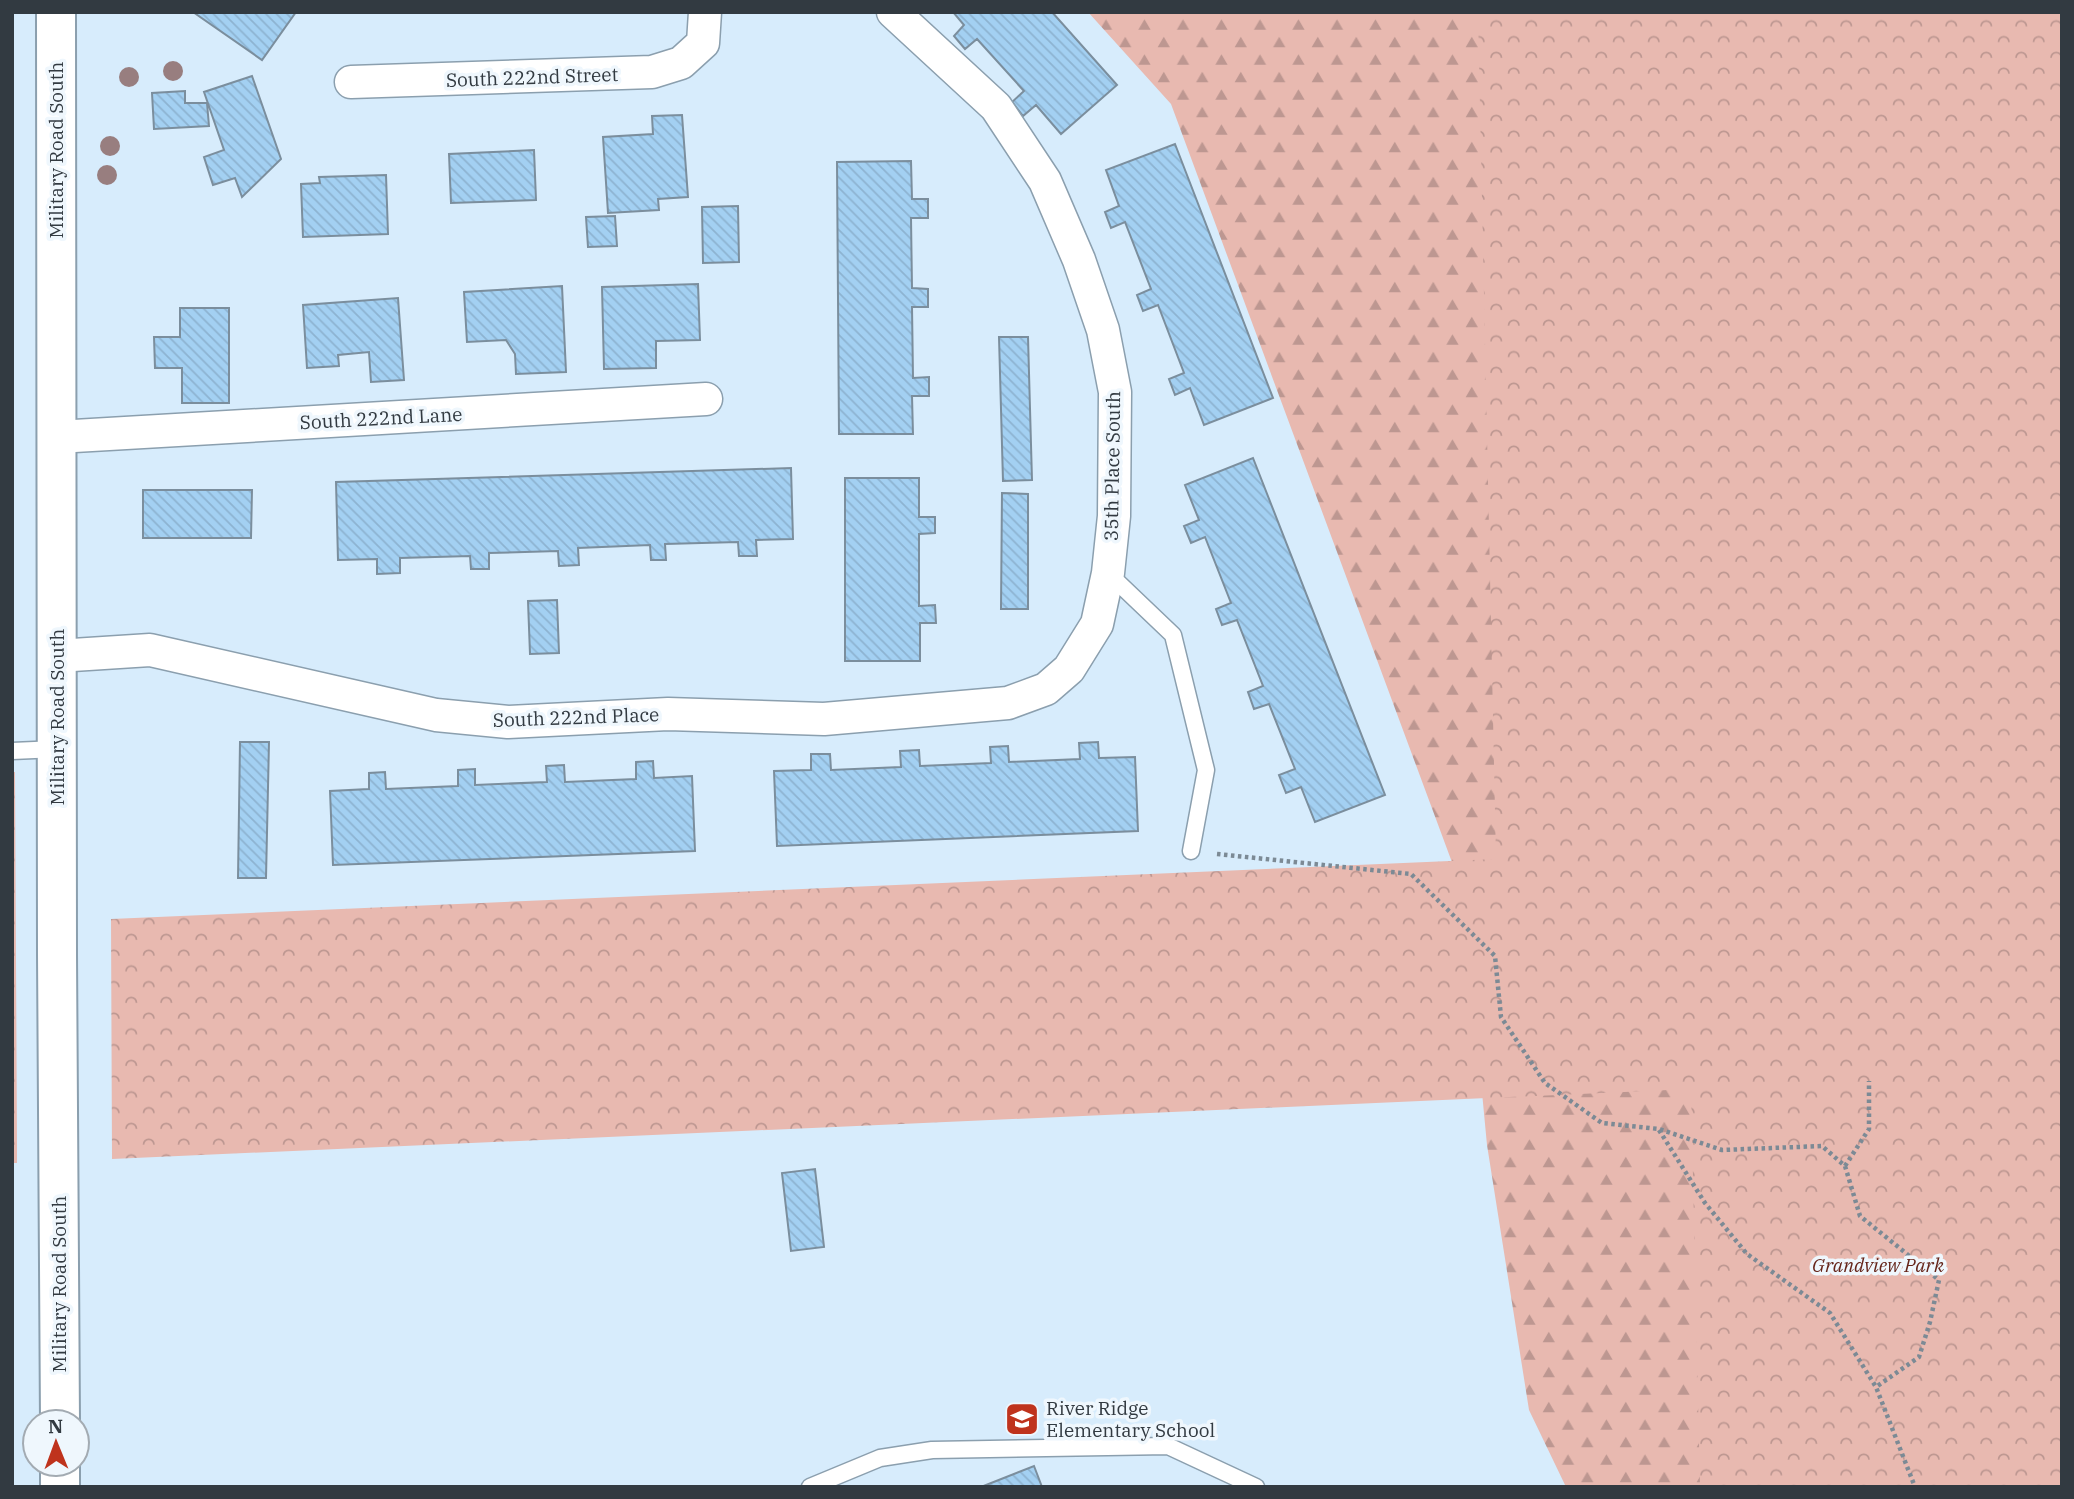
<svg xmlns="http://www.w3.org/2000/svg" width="2074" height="1499" font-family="'IBM Plex Serif',serif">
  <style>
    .forest { fill: url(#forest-firs) }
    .park { fill: url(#park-crowns) }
    .building { fill: url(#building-back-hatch); stroke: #7b8e9d; stroke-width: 2 }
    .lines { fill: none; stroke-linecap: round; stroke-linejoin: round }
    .service-casing { stroke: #8b9fae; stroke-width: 19 }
    .minor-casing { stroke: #8b9fae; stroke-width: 35 }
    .secondary-casing { stroke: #8b9fae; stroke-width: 42 }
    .path { stroke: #7c8a95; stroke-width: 4.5; stroke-dasharray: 3.5 3.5; stroke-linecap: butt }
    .service { stroke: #fff; stroke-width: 16 }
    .minor { stroke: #fff; stroke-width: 32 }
    .secondary { stroke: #fff; stroke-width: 38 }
    .tree { fill: #987e7f }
    .labels { text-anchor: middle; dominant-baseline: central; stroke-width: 7; stroke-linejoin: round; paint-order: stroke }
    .street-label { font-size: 19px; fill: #323a41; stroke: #eff7fd }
    .park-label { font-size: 19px; font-style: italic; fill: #652419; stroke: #eff7fd }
    .poi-label { font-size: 19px; fill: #323a41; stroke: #eff7fd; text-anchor: start }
  </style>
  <defs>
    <pattern id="forest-firs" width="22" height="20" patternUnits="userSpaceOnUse" patternTransform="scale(1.75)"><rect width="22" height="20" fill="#e8b9b0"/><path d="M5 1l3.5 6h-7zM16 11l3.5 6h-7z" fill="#bd9791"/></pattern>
    <pattern id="park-crowns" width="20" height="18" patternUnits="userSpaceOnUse" patternTransform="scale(1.75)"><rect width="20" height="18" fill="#e8b9b0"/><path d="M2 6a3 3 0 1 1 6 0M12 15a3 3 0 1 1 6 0" fill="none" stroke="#bd9791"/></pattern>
    <pattern id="building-back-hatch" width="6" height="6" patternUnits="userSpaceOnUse" patternTransform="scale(1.75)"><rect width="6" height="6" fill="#a3d0f2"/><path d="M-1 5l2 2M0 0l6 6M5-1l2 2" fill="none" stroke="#8db3d1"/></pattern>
  </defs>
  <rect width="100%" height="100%" fill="#d7ecfc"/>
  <path class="forest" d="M 1088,12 L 2062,12 L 2062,1487 L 1566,1487 L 1529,1410 L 1487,1145 L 1463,892 L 1171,104 Z"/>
  <path class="park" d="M 1478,12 L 2062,12 L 2062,1487 L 1700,1487 L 1691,1089 L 112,1159 L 111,919 L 1496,859 Z
    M 12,772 L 15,772 L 17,1146 L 17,1163 L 12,1163 Z"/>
  <path class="building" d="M 193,12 L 296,12 L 262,60 Z
    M 953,12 L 1052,12 L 1117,85 L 1061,134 L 1036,105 L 1023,116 L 1012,102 L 1024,91 L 977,39 L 965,49 L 954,36 L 964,25 Z
    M 252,76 L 281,159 L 242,197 L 235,178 L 213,185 L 204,157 L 224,150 L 204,92 Z
    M 185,91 L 185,103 L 207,103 L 209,126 L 154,129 L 152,93 Z
    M 682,115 L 688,197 L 658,199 L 659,210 L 608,213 L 603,137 L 653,134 L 652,116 Z
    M 1175,144 L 1273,398 L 1204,425 L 1190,388 L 1175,395 L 1169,379 L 1184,373 L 1158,305 L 1143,311 L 1137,295 L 1151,289 L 1125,222 L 1111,228 L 1105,212 L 1119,206 L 1106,170 Z
    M 534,150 L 536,200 L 451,203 L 449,154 Z
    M 911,161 L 912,199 L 928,199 L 928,218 L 911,218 L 912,288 L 928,289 L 928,307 L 912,307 L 913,378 L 929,377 L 929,396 L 912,396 L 913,434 L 839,434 L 837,162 Z
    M 386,175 L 388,234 L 303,237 L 301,184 L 320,183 L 319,177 Z
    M 738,206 L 739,262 L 703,263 L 702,207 Z
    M 615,216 L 617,246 L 588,247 L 586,217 Z
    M 698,284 L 700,340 L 656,341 L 656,368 L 604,369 L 602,287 Z
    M 562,286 L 566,372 L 516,374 L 515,354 L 506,340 L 467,342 L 464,292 Z
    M 398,298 L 404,380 L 371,382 L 369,352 L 338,355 L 339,366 L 307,368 L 303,305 Z
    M 180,308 L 229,308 L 229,403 L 182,403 L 182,368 L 155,368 L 154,337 L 180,337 Z
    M 999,337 L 1028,337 L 1032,480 L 1003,481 Z
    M 1253,458 L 1385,795 L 1315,822 L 1301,787 L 1286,793 L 1279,775 L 1295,769 L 1269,704 L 1254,709 L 1248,692 L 1263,686 L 1237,620 L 1222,625 L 1216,609 L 1231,603 L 1205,537 L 1191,543 L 1184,526 L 1199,520 L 1185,485 Z
    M 791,468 L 793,539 L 756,540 L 757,556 L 739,556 L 738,542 L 665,544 L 666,560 L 651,560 L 650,545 L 578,548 L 579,565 L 559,566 L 558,551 L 489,553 L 489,569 L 471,569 L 470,556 L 400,558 L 400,573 L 377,574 L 377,559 L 338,560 L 336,482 Z
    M 845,478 L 919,478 L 919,517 L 935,517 L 935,533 L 919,534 L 919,606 L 935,605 L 936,623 L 920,623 L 920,661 L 845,661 Z
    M 143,490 L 252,490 L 251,538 L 143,538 Z
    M 1002,493 L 1028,494 L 1028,609 L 1001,609 Z
    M 557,600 L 559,653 L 530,654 L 528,601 Z
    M 240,742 L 269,742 L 266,878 L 238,878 Z
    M 1098,742 L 1099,758 L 1135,757 L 1138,831 L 777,846 L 774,771 L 811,770 L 811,754 L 830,754 L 831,770 L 901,767 L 900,751 L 919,750 L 920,766 L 991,763 L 990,747 L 1008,746 L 1009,762 L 1080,759 L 1079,743 Z
    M 653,761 L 654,778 L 692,776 L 695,851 L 333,865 L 330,791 L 369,789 L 369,773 L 385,772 L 386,789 L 458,786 L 458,770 L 475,769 L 475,785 L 547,782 L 546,766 L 564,765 L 565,782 L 636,779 L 636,762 Z
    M 815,1169 L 824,1247 L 791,1251 L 782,1173 Z
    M 1034,1466 L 1042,1487 L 981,1487 Z"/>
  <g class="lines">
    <g class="service-casing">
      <path id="service" d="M 1108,573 L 1173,635 L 1206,770 L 1191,851
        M 12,751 L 57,749
        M 810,1487 L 880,1458 L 932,1450 L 1168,1446 L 1256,1487"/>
    </g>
    <g class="minor-casing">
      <path id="minor" d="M 351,82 L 652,72 L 681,63 L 703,43 L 705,12
        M 57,437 L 706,399
        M 57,656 L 150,650 L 436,715 L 508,722 L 668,714 L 824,719 L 1008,703 L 1046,689 L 1069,669 L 1097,624 L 1108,573 L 1114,516 L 1115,392 L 1103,330 L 1079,260 L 1045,181 L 996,107 L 893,12"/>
    </g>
    <g class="secondary-casing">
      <path id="secondary" d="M 56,12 L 57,954 L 60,1422
        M 60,1464 L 60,1487"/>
    </g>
    <path class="path" d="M 1217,854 L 1411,874 L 1495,956 L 1501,1017 L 1545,1083 L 1602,1123 L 1659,1129 L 1722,1150 L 1822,1146 L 1845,1166 L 1860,1216 L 1939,1280 L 1930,1322 L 1919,1357 L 1876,1387
      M 1659,1130 L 1705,1203 L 1747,1254 L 1830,1313 L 1876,1387 L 1915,1487
      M 1845,1166 L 1869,1129 L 1869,1081"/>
    <use href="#service" class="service"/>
    <use href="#minor" class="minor"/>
    <use href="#secondary" class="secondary"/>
  </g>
  <g class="tree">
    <circle cx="173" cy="71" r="10"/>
    <circle cx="129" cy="77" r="10"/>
    <circle cx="110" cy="146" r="10"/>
    <circle cx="107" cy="175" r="10"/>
  </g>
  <defs>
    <g id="school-square" transform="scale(1.75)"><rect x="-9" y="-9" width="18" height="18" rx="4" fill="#bf331d" stroke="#eff7fd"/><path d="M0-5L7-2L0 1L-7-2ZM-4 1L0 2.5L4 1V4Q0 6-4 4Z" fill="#fff"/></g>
  </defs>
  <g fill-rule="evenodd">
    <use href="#school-square" x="1022" y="1419"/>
  </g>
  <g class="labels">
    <g class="street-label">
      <text transform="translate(532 77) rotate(-2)">South 222nd Street</text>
      <text transform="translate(56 150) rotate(-90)">Military Road South</text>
      <text transform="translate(381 418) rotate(-3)">South 222nd Lane</text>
      <text transform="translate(1112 466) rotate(-89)">35th Place South</text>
      <text transform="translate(57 717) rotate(-90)">Military Road South</text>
      <text transform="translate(576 717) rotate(-2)">South 222nd Place</text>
      <text transform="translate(59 1284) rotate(-90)">Military Road South</text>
    </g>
    <g class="park-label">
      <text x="1878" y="1265">Grandview Park</text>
    </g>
    <g class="poi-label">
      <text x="1046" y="1408">River Ridge<tspan x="1046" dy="22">Elementary School</tspan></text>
    </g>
  </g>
  <rect width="2074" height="1499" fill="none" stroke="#323a41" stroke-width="28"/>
  <g transform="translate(56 1443) rotate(359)"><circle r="33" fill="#eff7fd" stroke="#a3abb2" stroke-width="2"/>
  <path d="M0-5L12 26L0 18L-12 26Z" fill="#bf331d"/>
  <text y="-10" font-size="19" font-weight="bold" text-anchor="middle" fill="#323a41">N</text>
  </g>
</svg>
